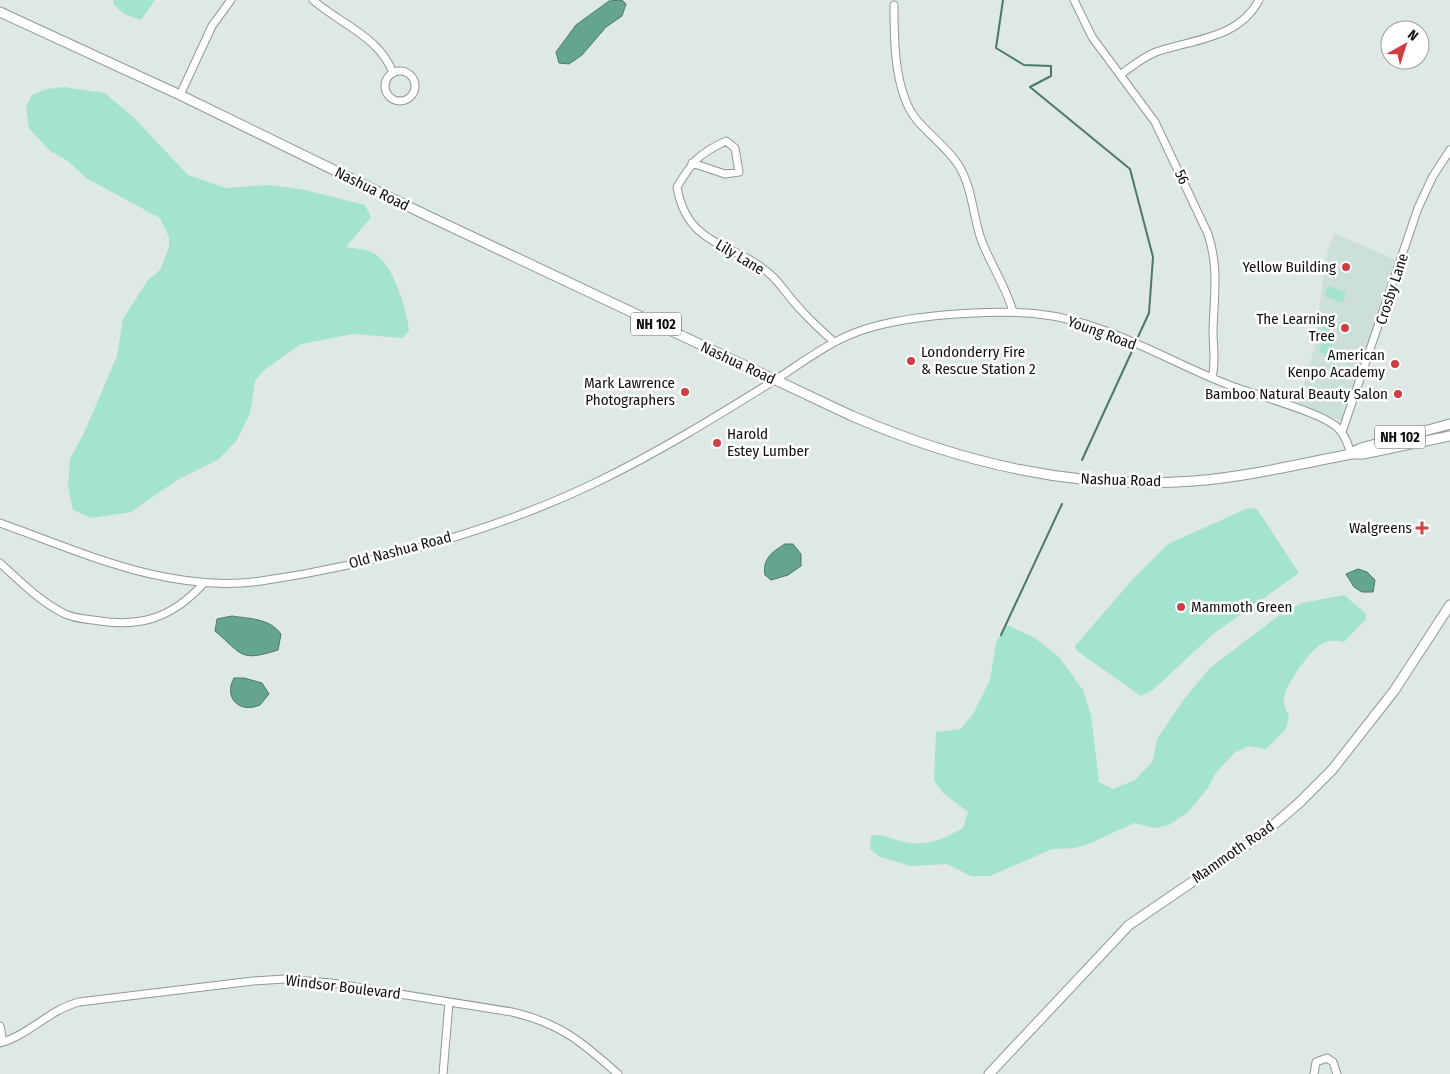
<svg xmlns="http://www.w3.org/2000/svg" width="1450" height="1074" font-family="'Fira Sans Condensed',sans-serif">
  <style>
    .built { fill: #cddfd9 }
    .green { fill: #a3e3cf }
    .water { fill: #66a492; stroke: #4c786b }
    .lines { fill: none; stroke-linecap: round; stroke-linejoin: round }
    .stream { stroke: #4c786b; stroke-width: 2 }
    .minor-casing { stroke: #909996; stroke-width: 9 }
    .major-casing { stroke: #909996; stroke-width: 11 }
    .minor { stroke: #fff; stroke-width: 7 }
    .major { stroke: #fff; stroke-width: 9 }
    .poi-dot { fill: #ce3f43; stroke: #fff; stroke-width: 2 }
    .labels { text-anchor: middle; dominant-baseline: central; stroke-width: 5; stroke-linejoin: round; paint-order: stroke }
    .shield { fill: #fff; stroke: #565858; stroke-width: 1 }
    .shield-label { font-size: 14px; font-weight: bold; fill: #0e1110 }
    .street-label { font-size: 15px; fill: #0e1110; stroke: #fff }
    .poi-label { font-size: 15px; fill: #0e1110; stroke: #fff; text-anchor: end }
  </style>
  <rect width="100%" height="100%" fill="#dee8e5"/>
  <path class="built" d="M 1334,233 L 1396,260 L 1343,417 L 1340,420 L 1298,405 L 1314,350 L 1326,257 Z"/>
  <path class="green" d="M 113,0 L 155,0 L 141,20 L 124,14 L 114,5 Z
    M 64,87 L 105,93 L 135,119 L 188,175 L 225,188 L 270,185 L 305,190 L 365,205 L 371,217 L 346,247 C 355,249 364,248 373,253 C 394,264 406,308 409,330 L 402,338 L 353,334 L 301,344 L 264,370 L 255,381 L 250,413 L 237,440 L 219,459 L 177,480 L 131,512 L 92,518 L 73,510 L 68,486 L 70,459 L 84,433 L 117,356 L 123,319 L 148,280 L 160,270 L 169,247 L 169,237 L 160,218 L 86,178 L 68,161 L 50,151 L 29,128 L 26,107 L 32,95 L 47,89 Z
    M 1328,286 L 1346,292 L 1343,303 L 1324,296 Z
    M 1325,318 L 1333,320 L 1328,333 L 1336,335 L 1329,355 L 1319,352 L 1325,332 L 1321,331 Z
    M 1248,508 L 1257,509 L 1299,573 L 1213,634 L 1154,689 L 1141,696 L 1077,651 L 1075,646 L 1133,579 L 1168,544 Z
    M 1344,595 L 1366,614 L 1365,620 L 1344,642 C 1338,641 1330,640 1325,642 C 1312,647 1285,685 1284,698 C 1283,705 1286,710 1289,716 L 1286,729 L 1266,749 L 1249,746 L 1234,753 L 1215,774 L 1208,788 L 1188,812 L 1169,825 L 1155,828 L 1134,823 L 1091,843 L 1075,848 L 1052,849 L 990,876 L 971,876 L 947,864 L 911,866 L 880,857 L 870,849 L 871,836 C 882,833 887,837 897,840 C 924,848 940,841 963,828 L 968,812 L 943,793 L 934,780 L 936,732 L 961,729 L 973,714 L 990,680 L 996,642 L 1007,625 L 1035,638 L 1059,657 L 1083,690 L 1091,715 L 1099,782 L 1113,789 L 1135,780 L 1153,761 L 1157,739 L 1185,698 L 1210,668 L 1282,613 L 1303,603 Z"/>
  <path class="water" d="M 622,0 L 626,4 L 622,16 L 606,27 L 582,55 L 569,64 L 559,63 L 556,52 L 576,25 L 609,1 Z
    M 785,544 L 793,544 L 801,554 L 801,566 L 788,575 L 771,580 L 765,575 C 762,559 772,552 785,544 Z
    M 1358,569 L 1367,572 L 1375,580 L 1373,592 L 1362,592 L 1354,587 L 1346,574 Z
    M 232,616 C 250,619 269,618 281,634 L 278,650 C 240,662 243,655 215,631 L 217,619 Z
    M 234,678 L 244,678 L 262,683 L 269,694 L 260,705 C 240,714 223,698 234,678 Z"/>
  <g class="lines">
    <path class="stream" d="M 1003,0 L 996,48 L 1024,65 L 1051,66 L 1051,76 L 1030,87 L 1130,169 L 1153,257 L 1149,313 L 1137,339
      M 1082,460 L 1133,349
      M 1001,635 L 1062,504"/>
    <g class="minor-casing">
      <path id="minor" d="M 313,0 C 340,24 380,37 393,73
        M 1074,0 L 1092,37 L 1155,122 L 1208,234 C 1219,267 1214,297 1213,331 C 1213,347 1216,362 1212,378
        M 894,5 C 894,39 894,91 916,119 C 929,135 948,148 959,166 C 972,187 973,216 981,239 C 990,264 1006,286 1013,312
        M385 86a15 15 0 1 1 30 0a15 15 0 1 1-30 0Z
        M 1120,75 C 1131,67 1143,57 1156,52 C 1193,39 1239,39 1259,0
        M 180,95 L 212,26 L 231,0
        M 692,163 L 725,174 L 739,172 L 735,148 L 726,141 C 698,154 693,161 677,187 C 688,250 736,241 773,277 C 783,287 791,300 801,310 C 811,321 823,332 834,342
        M 1342,432 L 1418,208 L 1433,176 L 1450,150
        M 0,523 C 84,553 170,594 261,581 C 371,565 498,530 597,482 C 659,452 717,416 775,380 C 802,363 827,343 857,332 C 902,315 990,309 1038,314 C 1106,321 1167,361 1229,385 C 1255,395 1321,412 1338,428 C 1345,435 1348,444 1351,454
        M 0,563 C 20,581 39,601 63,613 C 72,618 83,619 93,620 C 139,628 171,619 203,584
        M 0,1026 L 3,1042
        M 0,1043 C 29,1035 49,1010 79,1002 L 253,981 L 284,979 L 331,983 L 512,1012 C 560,1023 582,1042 618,1074
        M 443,1074 L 449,1002
        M 1314,1074 L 1316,1062 L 1327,1058 L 1333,1062 L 1337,1074"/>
    </g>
    <g class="major-casing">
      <path id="major" d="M 0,12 L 180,95 L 426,215 L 852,416 C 962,463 1074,490 1194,481 C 1247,477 1299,464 1351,454 L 1363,454 L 1450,436
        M 1351,453 L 1361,448 L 1450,424
        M 989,1074 L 1129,925 L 1264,833 L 1299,803 L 1332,770 L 1394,691 L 1450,605"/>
    </g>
    <use href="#minor" class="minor"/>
    <use href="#major" class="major"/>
  </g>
  <g class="poi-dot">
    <circle cx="1346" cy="267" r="5"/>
    <circle cx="1345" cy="328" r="5"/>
    <circle cx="911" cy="361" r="5"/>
    <circle cx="1395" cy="364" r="5"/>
    <circle cx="685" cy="392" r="5"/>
    <circle cx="1398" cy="394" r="5"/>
    <circle cx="717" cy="443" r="5"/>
    <path d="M1419.5 520.5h5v5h5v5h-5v5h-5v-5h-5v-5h5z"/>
    <circle cx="1181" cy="607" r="5"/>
  </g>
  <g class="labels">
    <g class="shield">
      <rect x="631" y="312.5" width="50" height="23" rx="4"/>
      <rect x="1375" y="425.5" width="50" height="23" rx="4"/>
    </g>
    <g class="shield-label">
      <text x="656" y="324">NH 102</text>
      <text x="1400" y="437">NH 102</text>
    </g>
    <g class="street-label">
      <text transform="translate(1182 177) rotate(65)">56</text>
      <text transform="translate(372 189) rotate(26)">Nashua Road</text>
      <text transform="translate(740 257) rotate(31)">Lily Lane</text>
      <text transform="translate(1392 289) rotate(-72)">Crosby Lane</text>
      <text transform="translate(1102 333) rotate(20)">Young Road</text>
      <text transform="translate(738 363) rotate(25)">Nashua Road</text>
      <text transform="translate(1121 480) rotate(2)">Nashua Road</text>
      <text transform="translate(400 550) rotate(-15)">Old Nashua Road</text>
      <text transform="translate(1233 852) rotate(-35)">Mammoth Road</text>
      <text transform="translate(343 987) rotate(7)">Windsor Boulevard</text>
    </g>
    <g class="poi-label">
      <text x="1336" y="267">Yellow Building</text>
      <text x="1335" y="319">The Learning<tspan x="1335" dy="17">Tree</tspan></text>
      <text x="921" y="352" text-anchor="start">Londonderry Fire<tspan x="921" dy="17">&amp; Rescue Station 2</tspan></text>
      <text x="1385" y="355">American<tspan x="1385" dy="17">Kenpo Academy</tspan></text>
      <text x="675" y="383">Mark Lawrence<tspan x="675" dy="17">Photographers</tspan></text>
      <text x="1388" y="394">Bamboo Natural Beauty Salon</text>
      <text x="727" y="434" text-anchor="start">Harold<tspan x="727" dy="17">Estey Lumber</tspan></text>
      <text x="1412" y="528">Walgreens</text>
      <text x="1191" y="607" text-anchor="start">Mammoth Green</text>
    </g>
  </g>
  <g transform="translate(1405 45) rotate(39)"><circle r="24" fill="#ffffff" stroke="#9fa09f"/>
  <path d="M0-4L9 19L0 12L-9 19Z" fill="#ce3f43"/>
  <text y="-8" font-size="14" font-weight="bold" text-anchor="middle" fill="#0e1110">N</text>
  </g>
</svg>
